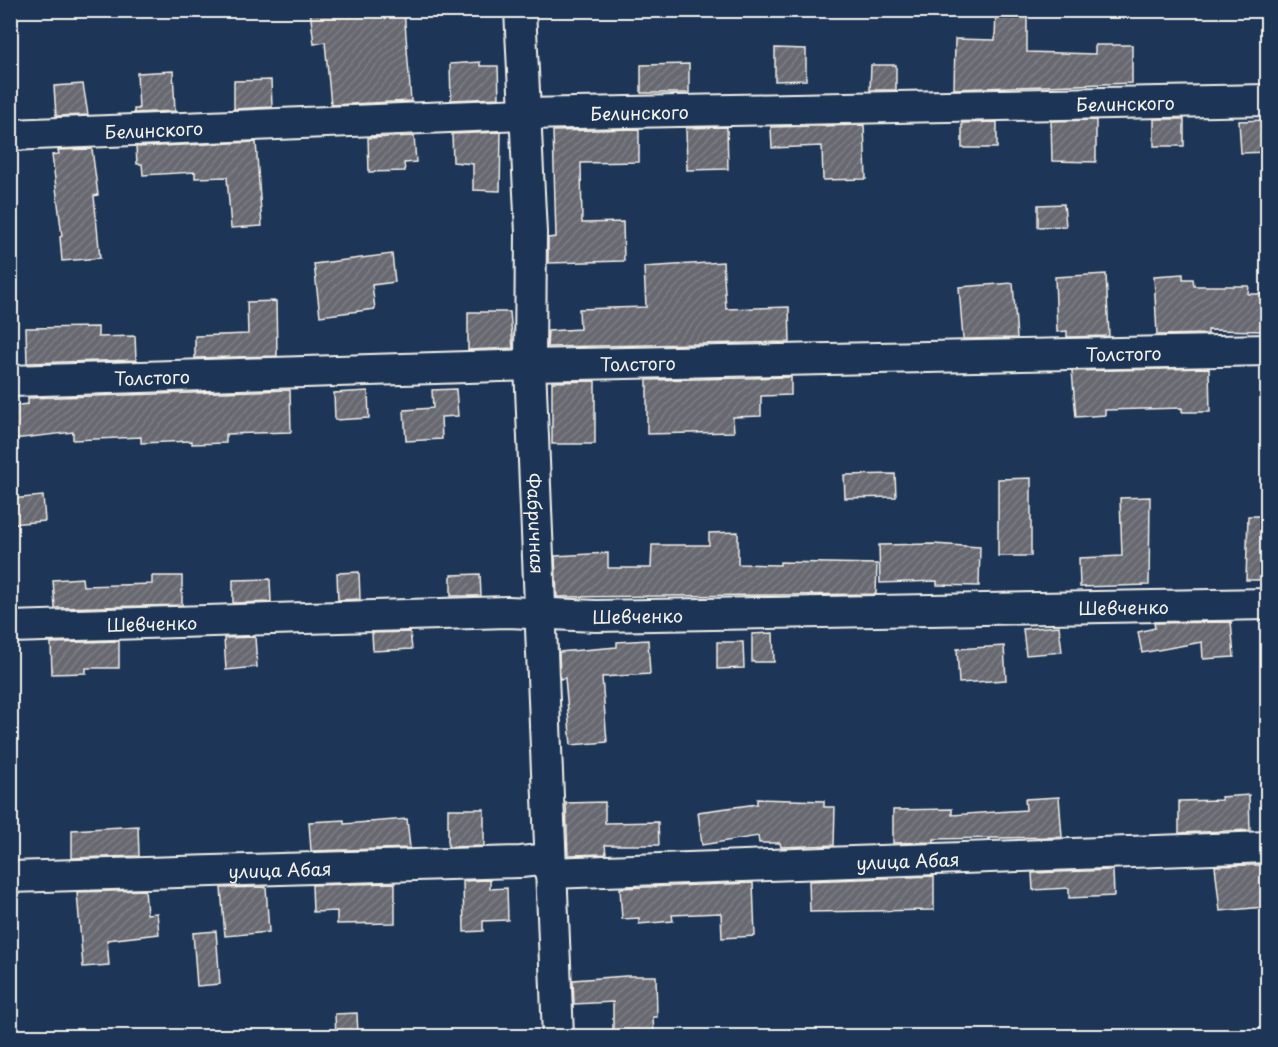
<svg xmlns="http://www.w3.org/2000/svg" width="1278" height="1047" font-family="'Playpen Sans',sans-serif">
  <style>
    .building { fill: url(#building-hatch); stroke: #f4f1e8; stroke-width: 1.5 }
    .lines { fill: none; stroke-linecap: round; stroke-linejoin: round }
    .minor-casing { stroke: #f4f1e8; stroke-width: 34 }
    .minor { stroke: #1d3557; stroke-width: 30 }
    .labels { text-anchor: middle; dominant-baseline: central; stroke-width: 4.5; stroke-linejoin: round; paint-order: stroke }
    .street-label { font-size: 18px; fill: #f4f1e8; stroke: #1d3557 }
  </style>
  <defs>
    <pattern id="building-hatch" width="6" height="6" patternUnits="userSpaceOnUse" patternTransform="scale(1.5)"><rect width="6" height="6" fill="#676871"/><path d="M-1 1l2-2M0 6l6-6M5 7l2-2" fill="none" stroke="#7d7e85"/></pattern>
  </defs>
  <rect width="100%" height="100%" fill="#1d3557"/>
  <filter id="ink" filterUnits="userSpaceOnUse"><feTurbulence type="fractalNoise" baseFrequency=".0167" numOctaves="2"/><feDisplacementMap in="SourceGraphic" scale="12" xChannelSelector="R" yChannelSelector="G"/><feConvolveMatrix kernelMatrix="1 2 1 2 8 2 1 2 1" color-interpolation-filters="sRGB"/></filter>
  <g filter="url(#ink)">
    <path class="building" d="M 310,10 L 404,10 L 411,101 L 331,105 L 325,42 L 314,44 Z
      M 996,10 L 1027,10 L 1027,52 L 1095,54 L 1095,45 L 1132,45 L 1132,83 L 954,89 L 955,39 L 995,40 Z
      M 775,48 L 806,49 L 806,80 L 775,81 Z
      M 480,62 L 480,66 L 498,66 L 499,98 L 451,100 L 450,64 Z
      M 689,64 L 689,93 L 641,93 L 641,65 Z
      M 871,65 L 896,65 L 896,90 L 870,90 Z
      M 173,71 L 175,111 L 134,113 L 134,109 L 139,109 L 137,73 Z
      M 271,80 L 272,107 L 234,109 L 234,81 Z
      M 83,84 L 88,115 L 56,116 L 54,86 Z
      M 1154,119 L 1184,119 L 1184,146 L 1154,146 Z
      M 1096,120 L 1096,162 L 1052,161 L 1051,121 Z
      M 1268,120 L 1268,152 L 1241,153 L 1239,121 Z
      M 997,122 L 997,148 L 962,148 L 962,123 Z
      M 864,125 L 866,179 L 823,180 L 822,146 L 772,148 L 771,127 Z
      M 727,127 L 728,169 L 687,170 L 686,128 Z
      M 639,129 L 639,162 L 581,163 L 582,223 L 623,222 L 624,261 L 548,263 L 548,238 L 556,237 L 553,131 Z
      M 501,132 L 500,191 L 473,190 L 473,164 L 453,162 L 452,134 Z
      M 414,136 L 416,162 L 404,163 L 405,171 L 369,172 L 368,138 Z
      M 256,142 L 262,226 L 231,228 L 227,177 L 195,178 L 195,172 L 143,175 L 142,164 L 137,164 L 136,147 Z
      M 92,149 L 98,195 L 94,196 L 100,258 L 62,261 L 60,237 L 62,236 L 52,155 L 59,154 L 58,150 Z
      M 1064,204 L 1066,226 L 1038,227 L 1038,205 Z
      M 392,254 L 395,282 L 372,285 L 375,309 L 320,316 L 314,264 Z
      M 723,262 L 726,309 L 789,307 L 790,342 L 547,347 L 548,331 L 580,329 L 579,309 L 646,307 L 644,267 Z
      M 1106,274 L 1109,336 L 1067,337 L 1067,331 L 1057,332 L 1055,277 Z
      M 1183,274 L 1183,279 L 1193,279 L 1194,286 L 1249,286 L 1248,294 L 1268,294 L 1268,331 L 1208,330 L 1208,334 L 1157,335 L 1154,276 Z
      M 1013,283 L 1017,338 L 963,339 L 959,287 Z
      M 276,301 L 277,356 L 195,358 L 195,336 L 248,334 L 247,302 Z
      M 468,312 L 510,312 L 513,348 L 468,350 Z
      M 98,327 L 98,337 L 135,336 L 136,360 L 27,363 L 26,328 Z
      M 1209,368 L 1210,412 L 1182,412 L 1182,408 L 1105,410 L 1105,415 L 1076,417 L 1072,371 Z
      M 791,377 L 791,395 L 761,396 L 761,416 L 733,417 L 734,432 L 647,434 L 647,380 Z
      M 595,381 L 595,444 L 552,444 L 552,382 Z
      M 456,389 L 458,416 L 441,417 L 442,439 L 406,441 L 404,410 L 433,408 L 432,390 Z
      M 290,390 L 291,432 L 226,434 L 226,443 L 192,444 L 192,441 L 141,443 L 141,437 L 73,440 L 73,432 L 14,439 L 11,406 L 28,404 L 28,398 Z
      M 368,391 L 369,418 L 335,420 L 334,393 Z
      M 895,474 L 896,497 L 845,498 L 844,475 Z
      M 1031,478 L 1031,556 L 998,556 L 998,479 Z
      M 43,496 L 45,521 L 10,524 L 10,499 Z
      M 1150,497 L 1149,585 L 1080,587 L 1079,558 L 1122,556 L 1120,498 Z
      M 1248,516 L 1268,516 L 1268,580 L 1246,580 Z
      M 738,532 L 738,564 L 780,565 L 780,562 L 877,564 L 876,594 L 557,597 L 555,556 L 608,553 L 608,568 L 651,568 L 652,545 L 709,545 L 709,533 Z
      M 933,544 L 980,547 L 979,586 L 937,585 L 937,581 L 880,583 L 879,545 Z
      M 359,572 L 360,599 L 338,600 L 337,573 Z
      M 480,574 L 481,596 L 451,596 L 451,575 Z
      M 152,576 L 182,576 L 182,605 L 55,608 L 53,580 L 82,578 L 83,586 L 152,584 Z
      M 270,579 L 271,602 L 233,603 L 233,580 Z
      M 1231,622 L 1234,657 L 1203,659 L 1202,642 L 1142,653 L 1138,632 L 1155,628 L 1154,623 Z
      M 1059,626 L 1062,652 L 1026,655 L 1023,629 Z
      M 410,632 L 412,649 L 373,651 L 372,633 Z
      M 773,633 L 774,662 L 752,662 L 752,634 Z
      M 255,637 L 257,667 L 226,670 L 224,638 Z
      M 648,640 L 650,674 L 602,677 L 607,742 L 571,745 L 565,678 L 560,679 L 559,652 L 617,647 L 617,642 Z
      M 119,641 L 119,668 L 86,668 L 86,673 L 52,674 L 51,643 Z
      M 717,642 L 743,642 L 744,668 L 717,669 Z
      M 1004,646 L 1006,680 L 959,683 L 957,649 Z
      M 1249,795 L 1250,830 L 1179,833 L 1179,801 L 1222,800 L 1221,797 Z
      M 1059,797 L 1062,837 L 934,839 L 934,842 L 893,843 L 893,810 L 952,809 L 952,815 L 1026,810 L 1025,799 Z
      M 757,799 L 824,801 L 824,807 L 835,807 L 834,845 L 781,847 L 780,843 L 759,843 L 758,836 L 702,845 L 698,812 L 757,804 Z
      M 605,802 L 605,823 L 658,822 L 659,845 L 605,845 L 606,854 L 568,855 L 566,803 Z
      M 448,809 L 484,809 L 484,846 L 448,847 Z
      M 407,819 L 410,848 L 311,851 L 309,822 L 344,820 L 344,824 Z
      M 138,826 L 139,856 L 72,858 L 72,830 Z
      M 1252,865 L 1268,865 L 1268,894 L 1263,894 L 1264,907 L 1220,911 L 1215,866 Z
      M 1113,870 L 1114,896 L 1069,898 L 1069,888 L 1033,890 L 1032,873 Z
      M 934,876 L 934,910 L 810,912 L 809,881 Z
      M 490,880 L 490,889 L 507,888 L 508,920 L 483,921 L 483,931 L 464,932 L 463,881 Z
      M 395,883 L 395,923 L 337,924 L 337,911 L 313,912 L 312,885 Z
      M 753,883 L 755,936 L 722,938 L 721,913 L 672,915 L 673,921 L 639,924 L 639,918 L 622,919 L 620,888 Z
      M 266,887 L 269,932 L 225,936 L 221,888 Z
      M 145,890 L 147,914 L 157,913 L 159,934 L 107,940 L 109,965 L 83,967 L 77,892 Z
      M 216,931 L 220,984 L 197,986 L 193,933 Z
      M 626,976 L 656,976 L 657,1017 L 653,1017 L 654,1036 L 613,1036 L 613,1002 L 574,1004 L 573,980 Z
      M 357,1013 L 358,1036 L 336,1036 L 335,1014 Z"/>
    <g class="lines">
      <g class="minor-casing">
        <g id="minor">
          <path id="s1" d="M 520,10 L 531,233 L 530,365 L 558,1036"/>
          <path id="s2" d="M 10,135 L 524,114 L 1268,100"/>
          <path id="s3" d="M 10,381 L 530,365 L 1268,350"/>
          <path id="s4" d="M 10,627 L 508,612 L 596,616 L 1268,604"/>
          <path id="s5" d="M 550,873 L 1268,847"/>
          <path id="s6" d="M 10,877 L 521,862 L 549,859"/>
        </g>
      </g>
      <use href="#minor" class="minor"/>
    </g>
  </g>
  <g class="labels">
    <g class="street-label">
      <text stroke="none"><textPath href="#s2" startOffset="1116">Белинского</textPath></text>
      <text stroke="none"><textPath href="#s2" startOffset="630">Белинского</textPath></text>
      <text stroke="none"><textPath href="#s2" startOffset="144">Белинского</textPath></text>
      <text stroke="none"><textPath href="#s3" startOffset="1114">Толстого</textPath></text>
      <text stroke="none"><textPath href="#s3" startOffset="628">Толстого</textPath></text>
      <text stroke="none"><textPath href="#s3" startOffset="142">Толстого</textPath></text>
      <text stroke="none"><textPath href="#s1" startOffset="514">Фабричная</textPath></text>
      <text stroke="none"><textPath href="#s4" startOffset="1114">Шевченко</textPath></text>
      <text stroke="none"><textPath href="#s4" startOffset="628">Шевченко</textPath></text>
      <text stroke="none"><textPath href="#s4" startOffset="142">Шевченко</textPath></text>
      <text stroke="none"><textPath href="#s5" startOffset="358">улица Абая</textPath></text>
      <text stroke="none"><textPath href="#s6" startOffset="270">улица Абая</textPath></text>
    </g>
  </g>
  <rect width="1278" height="1047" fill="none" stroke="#1d3557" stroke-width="36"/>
  <rect x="18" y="18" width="1242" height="1011" fill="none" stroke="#f4f1e8" stroke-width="2" filter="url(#ink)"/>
</svg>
